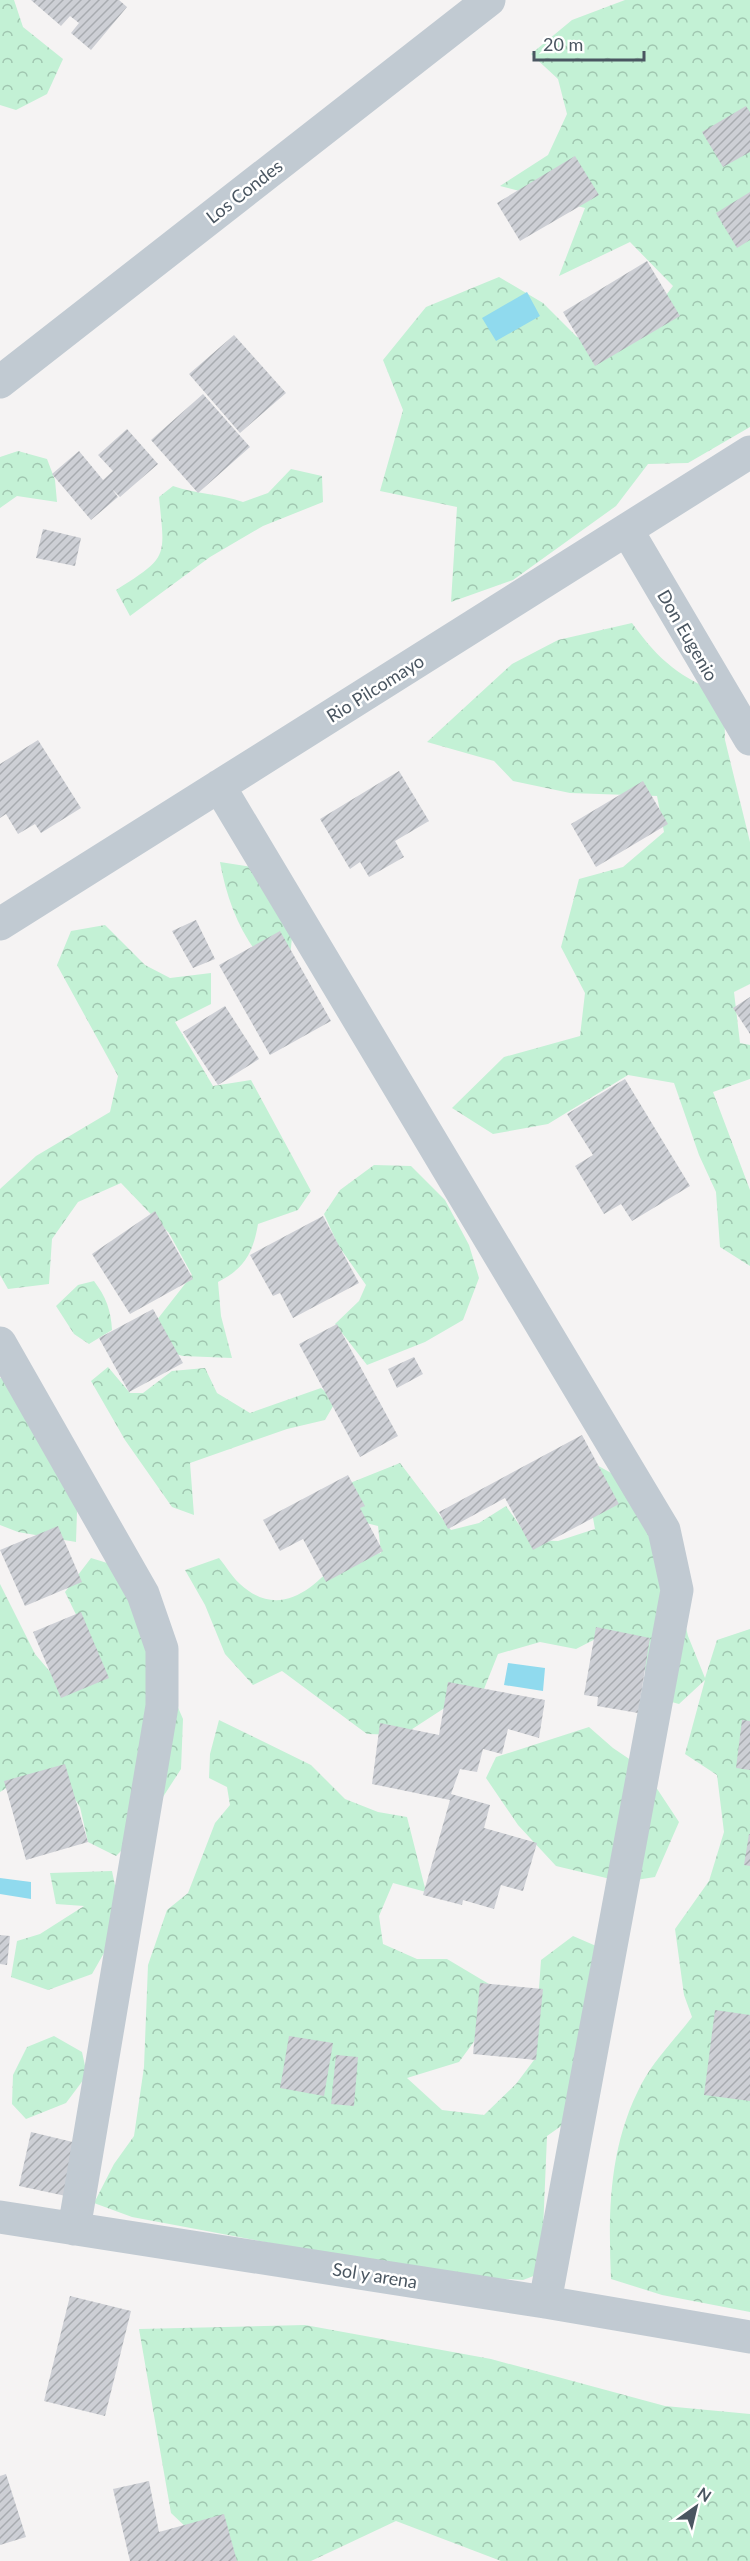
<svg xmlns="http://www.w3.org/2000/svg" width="750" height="2561" font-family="Lato,sans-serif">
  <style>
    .forest { fill: url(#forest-crowns) }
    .water { fill: #90daee }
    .building { fill: url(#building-hatch) }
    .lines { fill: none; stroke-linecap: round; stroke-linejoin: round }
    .street { stroke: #c1cad2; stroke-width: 33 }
    .labels { text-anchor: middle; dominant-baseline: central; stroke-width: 5; stroke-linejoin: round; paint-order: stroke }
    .street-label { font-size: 18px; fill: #4a5661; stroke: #fff }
  </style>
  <defs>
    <pattern id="forest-crowns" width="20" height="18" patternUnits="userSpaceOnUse" patternTransform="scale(1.5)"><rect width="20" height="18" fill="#c3f1d5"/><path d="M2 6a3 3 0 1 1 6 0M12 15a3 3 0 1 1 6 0" fill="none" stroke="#a0c6b0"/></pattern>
    <pattern id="building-hatch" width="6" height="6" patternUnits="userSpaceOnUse" patternTransform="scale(1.5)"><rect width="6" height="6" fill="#cdcfd5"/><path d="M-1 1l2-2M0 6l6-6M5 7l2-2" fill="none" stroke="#a8abb0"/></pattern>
  </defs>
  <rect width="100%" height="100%" fill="#f5f3f3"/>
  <path class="forest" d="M 0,0 L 14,0 L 23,27 L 63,59 L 47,94 L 16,110 L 0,105 Z
    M 625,0 L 750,0 L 750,427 L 688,463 L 648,464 L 616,506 L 513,580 L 451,602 L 457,507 L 380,491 L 403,410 L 383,360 L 426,307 L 499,277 L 543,303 L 577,337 L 634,338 L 673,286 L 630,242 L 559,276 L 585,208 L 500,186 L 548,155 L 567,114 L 558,79 L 531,54 L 572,20 Z
    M 18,451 L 47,459 L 55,480 L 57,502 L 17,496 L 0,508 L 0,457 Z
    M 291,469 L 322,476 L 323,502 L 263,526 L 210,557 L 130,616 L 116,590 C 169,557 165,558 159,497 L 173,486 C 196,494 220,494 243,502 L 268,493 Z
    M 632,623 C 661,663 679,676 724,696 L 725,740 L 750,842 L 750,984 L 734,992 L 740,1043 L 750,1045 L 750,1079 L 713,1092 L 750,1190 L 750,1266 L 720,1247 L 716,1192 L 699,1155 L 674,1083 L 628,1075 L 548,1124 L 493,1134 L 452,1108 L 504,1057 L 580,1036 L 585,993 L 561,947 L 579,879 L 623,867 L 664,832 L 657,796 L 570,793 L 513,781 L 494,761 L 427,742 L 512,664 L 558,640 Z
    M 220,862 L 252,867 L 292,937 L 290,958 L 264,962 C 239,932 227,900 220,862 Z
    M 105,925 L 145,965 L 170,978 L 211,973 L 211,1004 L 175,1022 L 213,1086 L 251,1080 L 311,1191 L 298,1210 L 258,1224 C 253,1253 245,1268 218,1282 L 221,1316 L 232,1358 L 183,1356 L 138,1344 L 192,1275 L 169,1233 L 121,1183 L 78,1202 L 52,1239 L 49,1284 L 8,1289 L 0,1275 L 0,1189 L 36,1156 L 110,1112 L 118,1076 L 57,965 L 71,931 Z
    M 374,1165 L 411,1166 L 445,1200 L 469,1245 L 479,1278 L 463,1320 L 425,1342 L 367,1365 L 335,1324 L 359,1301 L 366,1285 L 338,1245 L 324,1214 L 340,1190 Z
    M 94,1281 C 106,1297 111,1310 112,1330 L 89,1344 L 74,1334 L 56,1306 L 78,1285 Z
    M 108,1367 L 130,1393 L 143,1393 L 172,1371 L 205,1368 L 217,1393 L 250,1413 L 321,1388 L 336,1401 L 325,1420 L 287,1429 L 190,1463 L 194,1515 L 172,1507 L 125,1440 L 91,1381 Z
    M 0,1378 L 21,1380 L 78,1480 L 76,1542 L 18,1532 L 0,1525 Z
    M 582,1457 L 613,1474 L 650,1506 L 677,1590 L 688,1636 L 705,1678 L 717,1640 L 750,1629 L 750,2312 L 662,2295 L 611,2279 C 608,2210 609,2145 642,2083 C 655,2059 676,2038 692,2017 L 684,1995 L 675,1929 L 709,1881 L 724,1832 L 717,1775 L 685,1754 L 705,1680 L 679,1704 L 657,1698 L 636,1649 L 609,1632 L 576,1649 L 540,1642 L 498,1654 L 484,1689 L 443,1709 L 403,1735 L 367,1734 L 282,1671 L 253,1685 L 225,1654 L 205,1605 L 185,1570 L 219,1558 C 226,1566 232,1577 240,1584 C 278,1619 312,1591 339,1559 L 381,1553 L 378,1526 L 354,1520 L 350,1483 L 400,1463 L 451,1530 L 479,1523 L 506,1506 L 530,1540 L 558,1541 L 595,1529 Z
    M 91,1558 L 130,1570 L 163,1673 L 183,1719 L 181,1769 L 141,1831 L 116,1856 L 88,1842 L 80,1807 L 66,1785 L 22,1778 L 0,1792 L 0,1584 L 35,1654 L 63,1687 L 85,1633 L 65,1592 Z
    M 219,1720 L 311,1765 L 345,1799 L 378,1812 L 407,1817 L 426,1892 L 393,1883 L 379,1916 L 383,1944 L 417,1959 L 447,1959 L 489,1984 L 495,2013 L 459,2062 L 407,2078 L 442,2110 L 484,2115 L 516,2084 L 534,2060 L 541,1960 L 573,1936 L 610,1952 L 581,2112 L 547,2136 L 543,2231 L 560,2266 L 523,2280 L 440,2275 L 132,2217 L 94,2203 L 114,2164 L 134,2136 L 144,2067 L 148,1965 L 167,1910 L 188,1893 L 215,1823 L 230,1805 L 227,1787 L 209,1778 L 210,1754 Z
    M 589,1727 L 613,1748 L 644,1769 L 679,1822 L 655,1877 L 623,1882 L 556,1866 L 518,1825 L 486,1778 L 496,1757 Z
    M 112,1871 L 118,1900 L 108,1946 L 92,1974 L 48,1990 L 11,1977 L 17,1941 L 40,1934 L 84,1906 L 56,1904 L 50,1873 Z
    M 54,2036 L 82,2052 L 87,2075 L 66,2103 L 26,2119 L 12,2104 L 13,2075 L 27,2047 Z
    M 305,2325 L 491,2359 L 665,2406 L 750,2414 L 750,2561 L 501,2561 L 396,2521 L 311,2561 L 222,2561 L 171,2513 L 139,2329 Z"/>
  <path class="water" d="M 527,292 L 540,316 L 496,341 L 482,318 Z
    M 508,1663 L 545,1668 L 543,1691 L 504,1685 Z
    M 0,1878 L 31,1882 L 31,1899 L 0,1894 Z"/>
  <path class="building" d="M 31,0 L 119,0 L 127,7 L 91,50 L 71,33 L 79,23 L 70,16 L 61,26 Z
    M 746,106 L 750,112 L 750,152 L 723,167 L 702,132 Z
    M 575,156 L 599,195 L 520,241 L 497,203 Z
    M 750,192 L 750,240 L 737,248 L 716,213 Z
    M 647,261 L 680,316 L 595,366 L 563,312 Z
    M 234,335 L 286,393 L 240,433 L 189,374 Z
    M 203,394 L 250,447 L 198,493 L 151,440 Z
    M 127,429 L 158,464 L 120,497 L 112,489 L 118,497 L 91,520 L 52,474 L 79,451 L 103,480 L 113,471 L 98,455 Z
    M 43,529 L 81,538 L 75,566 L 36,558 Z
    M 38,740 L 81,808 L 41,833 L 35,824 L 18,834 L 6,814 L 0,818 L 0,764 Z
    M 399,771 L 429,821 L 395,841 L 404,857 L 369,877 L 360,862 L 350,869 L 320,819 Z
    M 643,781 L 668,824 L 596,867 L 571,824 Z
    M 196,920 L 215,959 L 193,968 L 172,931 Z
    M 280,931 L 331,1021 L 270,1055 L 219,965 Z
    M 750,997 L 750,1034 L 733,1008 Z
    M 225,1006 L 259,1059 L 218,1085 L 183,1032 Z
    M 625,1079 L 690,1186 L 632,1221 L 621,1204 L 604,1214 L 575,1166 L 593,1155 L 567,1114 Z
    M 155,1211 L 193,1279 L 130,1314 L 92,1254 Z
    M 323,1216 L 359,1283 L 293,1318 L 280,1293 L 273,1296 L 250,1255 Z
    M 153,1309 L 183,1363 L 129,1392 L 99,1338 Z
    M 337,1324 L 398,1436 L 360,1457 L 299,1344 Z
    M 414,1357 L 423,1374 L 397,1388 L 388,1369 Z
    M 582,1435 L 619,1504 L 533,1550 L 505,1498 L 448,1529 L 439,1512 Z
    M 348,1475 L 365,1506 L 360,1508 L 383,1551 L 326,1582 L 303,1539 L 280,1551 L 263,1520 Z
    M 58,1526 L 82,1582 L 25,1606 L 0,1550 Z
    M 81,1612 L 109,1678 L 61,1698 L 33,1632 Z
    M 596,1627 L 650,1638 L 638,1713 L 597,1706 L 598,1697 L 584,1695 Z
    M 448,1682 L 545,1700 L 539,1738 L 508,1729 L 502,1754 L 483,1749 L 477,1772 L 460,1769 L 451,1794 L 490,1805 L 484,1828 L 537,1843 L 523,1891 L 501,1885 L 494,1909 L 463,1900 L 462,1905 L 423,1895 L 450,1800 L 372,1784 L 380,1723 L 439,1735 Z
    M 742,1720 L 750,1721 L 750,1770 L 736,1768 Z
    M 65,1764 L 88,1842 L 26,1860 L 4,1781 Z
    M 749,1834 L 750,1834 L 750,1866 L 744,1865 Z
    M 0,1935 L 10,1936 L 7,1965 L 0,1964 Z
    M 480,1983 L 543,1989 L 536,2060 L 473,2054 Z
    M 715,2010 L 750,2015 L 750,2101 L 704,2095 Z
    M 289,2036 L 333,2043 L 324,2096 L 280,2088 Z
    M 336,2055 L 358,2057 L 354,2106 L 331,2104 Z
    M 31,2132 L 77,2143 L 66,2196 L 19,2186 Z
    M 70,2296 L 131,2311 L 105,2416 L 44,2401 Z
    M 6,2474 L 26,2537 L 0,2545 L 0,2476 Z
    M 149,2481 L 159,2532 L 224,2514 L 237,2561 L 130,2561 L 113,2489 Z"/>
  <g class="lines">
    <path class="street" d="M 0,382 L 489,0
      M 627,530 L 750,739
      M 219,786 L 664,1530 L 677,1590 L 545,2302
      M 0,924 L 750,452
      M 0,1343 L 143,1594 L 162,1649 L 162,1706 L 74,2229
      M 0,2217 L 545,2302 L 750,2337"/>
  </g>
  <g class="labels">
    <g class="street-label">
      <text transform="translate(244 191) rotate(-38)">Los Condes</text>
      <text transform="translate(688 635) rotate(60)">Don Eugenio</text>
      <text transform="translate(375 688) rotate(-32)">Rio Pilcomayo</text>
      <text transform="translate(375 2275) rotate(9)">Sol y arena</text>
    </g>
  </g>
  <g transform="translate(696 2507) rotate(34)" stroke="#ffffff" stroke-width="4.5" paint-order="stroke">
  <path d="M0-4.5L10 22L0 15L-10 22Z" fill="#4a5661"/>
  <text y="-9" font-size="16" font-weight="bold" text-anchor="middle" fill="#4a5661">N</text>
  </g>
  <path d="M534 51v9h110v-9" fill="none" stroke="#4a5661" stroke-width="3"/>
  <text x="543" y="51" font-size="18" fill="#4a5661" stroke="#ffffff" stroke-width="4.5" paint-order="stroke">20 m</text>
</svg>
